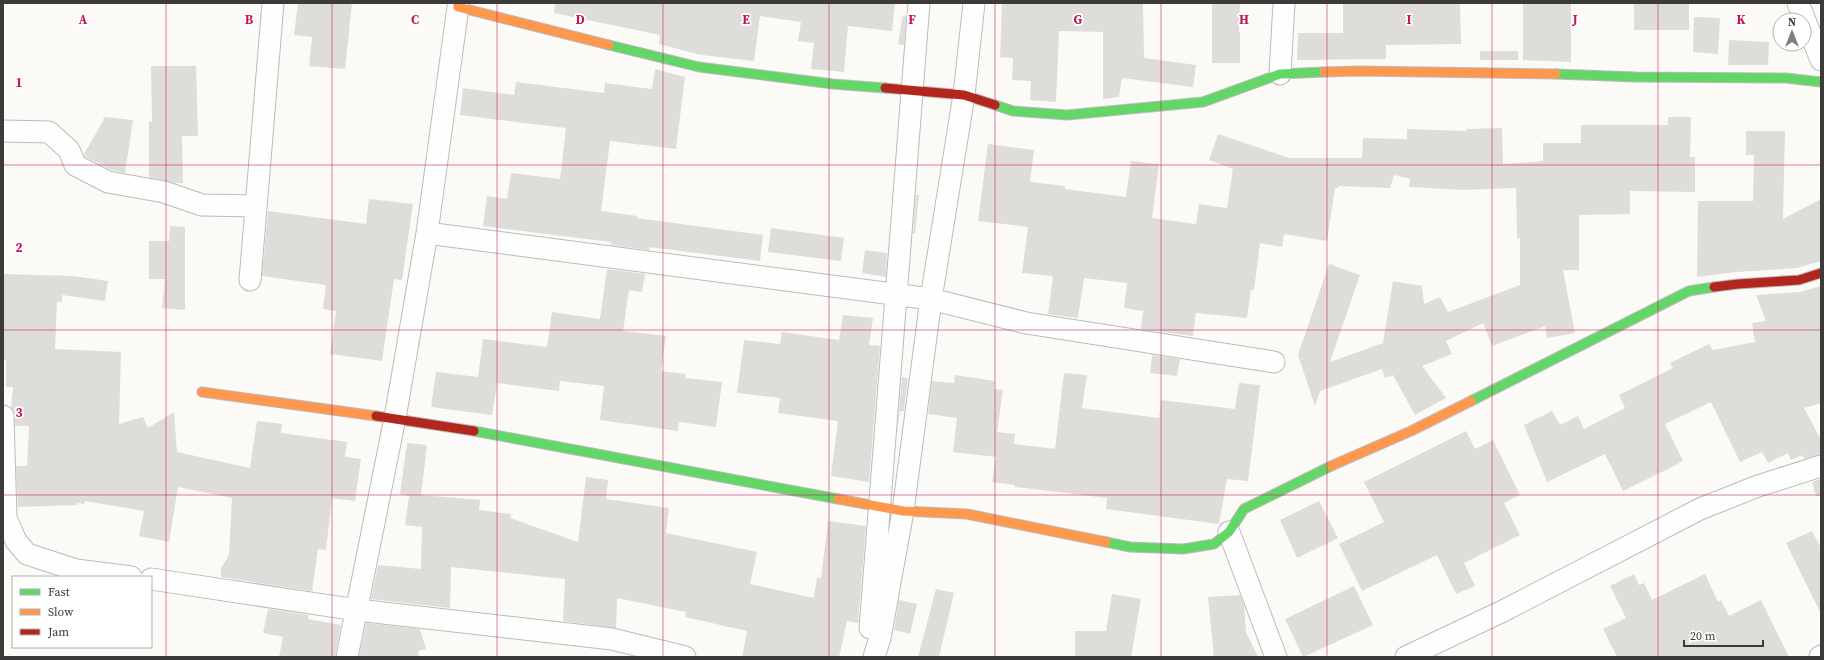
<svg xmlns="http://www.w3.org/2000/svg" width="1824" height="660" font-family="'Source Serif 4',serif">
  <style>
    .building { fill: #deddda }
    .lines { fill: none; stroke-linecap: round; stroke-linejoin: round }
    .street-casing { stroke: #bcbbb9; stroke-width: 23 }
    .fast-casing { stroke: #bcbbb9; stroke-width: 11 }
    .slow-casing { stroke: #bcbbb9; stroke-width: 11 }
    .jam-casing { stroke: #bcbbb9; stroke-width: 11 }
    .street { stroke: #fefefe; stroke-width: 21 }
    .fast { stroke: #63d668; stroke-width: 9 }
    .slow { stroke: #ff974d; stroke-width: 9 }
    .jam { stroke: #b3261e; stroke-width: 9 }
    .grid { fill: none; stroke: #c2185b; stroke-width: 1; stroke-opacity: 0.55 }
    .grid-label { font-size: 13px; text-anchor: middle; font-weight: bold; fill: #c2185b; stroke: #fff; stroke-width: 3.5; stroke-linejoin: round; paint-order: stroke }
  </style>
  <rect width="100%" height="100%" fill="#fbfaf7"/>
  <path class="building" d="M 298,3 L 352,3 L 345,69 L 309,66 L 312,37 L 294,35 Z
    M 555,3 L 895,3 L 892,31 L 848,26 L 844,72 L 811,69 L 814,43 L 798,41 L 801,22 L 760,16 L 754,61 L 701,55 L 659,44 L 660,35 L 554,13 Z
    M 1002,3 L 1143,3 L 1144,58 L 1196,65 L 1193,87 L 1122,78 L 1119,97 L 1103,99 L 1103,32 L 1059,31 L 1056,102 L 1030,100 L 1031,81 L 1012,80 L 1013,58 L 1000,57 Z
    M 1212,3 L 1240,3 L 1239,32 L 1240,32 L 1240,63 L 1212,63 Z
    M 1343,3 L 1460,3 L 1461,44 L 1386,45 L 1386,59 L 1297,60 L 1298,33 L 1343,33 Z
    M 1523,3 L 1571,3 L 1571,62 L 1523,60 Z
    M 1634,3 L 1689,3 L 1689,30 L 1634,30 Z
    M 903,15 L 906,16 L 904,45 L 898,44 Z
    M 1694,17 L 1720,18 L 1718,54 L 1693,52 Z
    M 1729,40 L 1769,42 L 1768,65 L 1728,65 Z
    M 1480,51 L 1518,51 L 1518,60 L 1480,60 Z
    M 151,66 L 196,66 L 198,136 L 182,136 L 183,183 L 175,183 L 149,177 L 149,121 L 152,122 Z
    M 655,69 L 685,77 L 676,149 L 610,141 L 601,211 L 637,216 L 637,218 L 763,235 L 760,261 L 649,247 L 649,250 L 611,245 L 611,242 L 483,226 L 487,196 L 507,199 L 511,173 L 560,179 L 566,128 L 460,115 L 463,88 L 514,95 L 516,82 L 604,93 L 605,83 L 652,89 Z
    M 104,117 L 133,120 L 125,173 L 112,170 L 84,156 L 84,154 L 103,121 Z
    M 1668,117 L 1691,117 L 1690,157 L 1695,157 L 1695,192 L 1630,191 L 1630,214 L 1579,215 L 1579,270 L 1563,270 L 1575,333 L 1547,338 L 1545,326 L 1492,346 L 1483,323 L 1446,341 L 1452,354 L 1422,366 L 1446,398 L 1415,415 L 1393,375 L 1385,378 L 1382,369 L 1320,391 L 1315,406 L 1298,355 L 1329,264 L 1360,275 L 1330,362 L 1383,343 L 1393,281 L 1422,286 L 1424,304 L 1440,297 L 1448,312 L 1520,285 L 1520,238 L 1517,238 L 1516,188 L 1464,190 L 1409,187 L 1410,179 L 1394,175 L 1390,188 L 1338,186 L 1338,188 L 1335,188 L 1327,241 L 1284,234 L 1282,247 L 1260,243 L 1254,290 L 1251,290 L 1247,318 L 1196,313 L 1193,336 L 1141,329 L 1143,311 L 1124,308 L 1127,283 L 1084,278 L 1078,318 L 1048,314 L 1053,276 L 1022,273 L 1028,227 L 978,221 L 988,144 L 1034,150 L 1030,182 L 1065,186 L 1065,189 L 1126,197 L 1131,161 L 1159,164 L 1152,218 L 1196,224 L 1199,204 L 1227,208 L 1233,169 L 1209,160 L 1218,134 L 1289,158 L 1362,158 L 1363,138 L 1407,139 L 1407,129 L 1466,131 L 1466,129 L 1502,128 L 1503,164 L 1543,161 L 1543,143 L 1581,143 L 1581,125 L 1668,125 Z
    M 1746,131 L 1785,131 L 1783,219 L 1821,199 L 1821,261 L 1797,268 L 1737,272 L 1697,277 L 1698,201 L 1753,201 L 1754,155 L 1746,155 Z
    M 916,195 L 919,195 L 915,233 L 913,233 Z
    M 369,199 L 413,204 L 402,280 L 394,279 L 382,361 L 330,354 L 336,311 L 323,309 L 326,285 L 262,276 L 268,211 L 366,224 Z
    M 170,226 L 185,227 L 185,310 L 162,308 L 165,279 L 149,279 L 149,241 L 169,241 Z
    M 771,228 L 844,238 L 841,261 L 768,252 Z
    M 865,250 L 887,253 L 886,277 L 862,273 Z
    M 607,269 L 645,274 L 642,292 L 629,290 L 623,331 L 666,336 L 661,371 L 686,374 L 685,378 L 722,382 L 716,427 L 679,422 L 678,431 L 600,420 L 604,386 L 560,381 L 559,391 L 497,383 L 492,415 L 431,407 L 436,372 L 478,377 L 483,339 L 547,347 L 552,312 L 600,319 Z
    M 3,274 L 73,276 L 108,281 L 105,301 L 62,295 L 62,302 L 57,302 L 55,349 L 121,352 L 119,424 L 143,417 L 148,428 L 174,412 L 177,452 L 250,468 L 257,421 L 282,424 L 281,433 L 347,442 L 345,457 L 361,459 L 355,501 L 332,498 L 326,550 L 318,549 L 312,591 L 272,585 L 273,584 L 271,585 L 221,577 L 221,568 L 229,555 L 232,498 L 178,487 L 169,542 L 139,536 L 144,511 L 85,501 L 84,504 L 77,503 L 77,505 L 18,507 L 16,466 L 27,466 L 29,426 L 15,426 L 15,415 L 11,408 L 13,387 L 6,387 L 6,360 L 4,360 L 3,324 Z
    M 1821,286 L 1821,403 L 1804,408 L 1821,440 L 1821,454 L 1804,459 L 1803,455 L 1791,460 L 1788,453 L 1768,463 L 1762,452 L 1740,462 L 1711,402 L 1665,424 L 1683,461 L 1672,467 L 1623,491 L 1605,454 L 1547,482 L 1524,425 L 1552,411 L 1560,425 L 1578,416 L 1584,429 L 1625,408 L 1619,395 L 1673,368 L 1670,363 L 1709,344 L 1713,350 L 1755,342 L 1752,323 L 1766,321 L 1756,295 L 1800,292 Z
    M 843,315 L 873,318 L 869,345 L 880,346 L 869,482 L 831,476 L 838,421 L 778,413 L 780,398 L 737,393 L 744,340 L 780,344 L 782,332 L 839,340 Z
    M 1152,355 L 1180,359 L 1177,376 L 1150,373 Z
    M 1064,373 L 1087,375 L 1082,408 L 1159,418 L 1161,400 L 1235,409 L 1239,383 L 1260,385 L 1248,481 L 1227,479 L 1219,524 L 1106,509 L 1107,498 L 1015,487 L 1015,485 L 992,482 L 996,457 L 953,452 L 957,418 L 928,414 L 932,381 L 954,383 L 955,375 L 995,381 L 994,389 L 1003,390 L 997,432 L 1015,434 L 1014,444 L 1055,449 Z
    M 902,377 L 908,378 L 904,411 L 900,411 L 897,434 Z
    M 1466,431 L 1475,449 L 1493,440 L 1520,495 L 1504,503 L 1520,535 L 1464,563 L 1475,586 L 1456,594 L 1437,555 L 1362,591 L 1339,544 L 1384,522 L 1364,482 Z
    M 407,443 L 427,445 L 421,495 L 480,500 L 479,510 L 511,514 L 510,518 L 578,542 L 586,477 L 608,480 L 606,499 L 669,508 L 666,533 L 757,552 L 750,584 L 814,598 L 817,577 L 821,578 L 828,521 L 866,526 L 858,623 L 847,621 L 839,657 L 742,657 L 747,631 L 685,617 L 686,612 L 617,598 L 616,628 L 563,621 L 565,579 L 451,567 L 450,608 L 371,599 L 378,565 L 421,569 L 422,527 L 405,525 L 409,496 L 400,494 Z
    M 1821,479 L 1821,496 L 1816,496 L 1812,482 Z
    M 1319,501 L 1338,538 L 1297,558 L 1280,520 Z
    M 1812,531 L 1821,548 L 1821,614 L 1786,543 Z
    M 1634,574 L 1639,585 L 1644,583 L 1652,600 L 1705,574 L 1718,602 L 1721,600 L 1729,616 L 1761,600 L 1789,657 L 1617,657 L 1603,629 L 1626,618 L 1610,586 Z
    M 1354,586 L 1373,625 L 1303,657 L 1285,619 Z
    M 936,589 L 954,593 L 939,657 L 918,657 Z
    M 1112,594 L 1141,599 L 1131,657 L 1075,657 L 1075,631 L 1106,631 Z
    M 1240,595 L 1244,605 L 1246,632 L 1258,657 L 1214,657 L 1208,597 Z
    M 899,600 L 917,604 L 910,634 L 894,630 Z
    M 268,609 L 309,615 L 308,619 L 341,625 L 335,657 L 279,657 L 283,637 L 263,633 Z
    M 366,623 L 420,629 L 426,649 L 418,651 L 419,657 L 359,657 Z"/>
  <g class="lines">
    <g class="street-casing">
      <path id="street" d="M 1798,3 L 1821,60
        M 1280,74 L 1284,3
        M 3,131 L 49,132 L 69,150 L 75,165 L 108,182 L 164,192 L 202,205 L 256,206
        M 427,233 L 931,299 L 1026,323 L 1274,362
        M 250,280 L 273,3
        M 3,416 L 6,518 L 16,541 L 27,554 L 76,570 L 131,577
        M 1229,532 L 1276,657
        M 151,579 L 357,610 L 612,639 L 685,657
        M 870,628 L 919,3
        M 347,657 L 395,418 L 427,233 L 458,7
        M 874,657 L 880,638 L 903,511 L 931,299 L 964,95 L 974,3
        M 1406,657 L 1503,611 L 1700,509 L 1758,486 L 1821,466
        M 1820,657 L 1821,656"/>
    </g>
    <g class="fast-casing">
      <path id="fast" d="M 609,45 L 699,67 L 833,84 L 885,88
        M 1556,74 L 1636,77 L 1786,78 L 1821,82
        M 995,105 L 1013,111 L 1067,115 L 1203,102 L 1280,74 L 1324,72
        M 1471,401 L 1689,291 L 1714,287
        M 474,431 L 838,499
        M 1106,542 L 1130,547 L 1183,549 L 1214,544 L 1229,532 L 1244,509 L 1331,466"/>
    </g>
    <g class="slow-casing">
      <path id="slow" d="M 458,3 L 458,7 L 609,45
        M 1324,72 L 1358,71 L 1556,74
        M 202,392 L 376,416
        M 1331,466 L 1411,431 L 1471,401
        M 838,499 L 903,511 L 967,514 L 1106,542"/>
    </g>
    <g class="jam-casing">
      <path id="jam" d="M 885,88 L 964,95 L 995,105
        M 1714,287 L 1738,284 L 1799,280 L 1821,273
        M 376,416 L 474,431"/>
    </g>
    <use href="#street" class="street"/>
    <use href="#fast" class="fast"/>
    <use href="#slow" class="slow"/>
    <use href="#jam" class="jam"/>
  </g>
  <path class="grid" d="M 166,3 L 166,657M 332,3 L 332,657M 497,3 L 497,657M 663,3 L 663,657M 829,3 L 829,657M 995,3 L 995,657M 1161,3 L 1161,657M 1327,3 L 1327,657M 1492,3 L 1492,657M 1658,3 L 1658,657M 3,165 L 1821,165M 3,330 L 1821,330M 3,495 L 1821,495"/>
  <g class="grid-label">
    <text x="83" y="24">A</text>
    <text x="249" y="24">B</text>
    <text x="415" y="24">C</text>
    <text x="580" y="24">D</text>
    <text x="746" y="24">E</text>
    <text x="912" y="24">F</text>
    <text x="1078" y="24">G</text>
    <text x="1244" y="24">H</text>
    <text x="1409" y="24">I</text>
    <text x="1575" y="24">J</text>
    <text x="1741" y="24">K</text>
    <text x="19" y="87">1</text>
    <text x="19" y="252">2</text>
    <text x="19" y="417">3</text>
  </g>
  <rect width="1824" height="660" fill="none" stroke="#3c3b39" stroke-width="8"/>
  <rect x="12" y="576" width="140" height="72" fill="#ffffff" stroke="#b1b1b0"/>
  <rect x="20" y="589" width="20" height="6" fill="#63d668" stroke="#b1b1b0"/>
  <text x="48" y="596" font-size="12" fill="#3c3b39">Fast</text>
  <rect x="20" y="609" width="20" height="6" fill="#ff974d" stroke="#b1b1b0"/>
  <text x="48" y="616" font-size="12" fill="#3c3b39">Slow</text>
  <rect x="20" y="629" width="20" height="6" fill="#b3261e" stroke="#b1b1b0"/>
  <text x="48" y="636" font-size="12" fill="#3c3b39">Jam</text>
  <g transform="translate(1792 32)"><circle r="19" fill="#ffffff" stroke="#b1b1b0"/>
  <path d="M0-3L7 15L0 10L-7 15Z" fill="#7f7e7c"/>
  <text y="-6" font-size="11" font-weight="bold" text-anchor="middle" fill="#3c3b39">N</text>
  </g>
  <path d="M1684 640v6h79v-6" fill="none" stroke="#3c3b39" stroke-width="2"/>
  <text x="1690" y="640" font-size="12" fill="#3c3b39" stroke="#ffffff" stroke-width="3" paint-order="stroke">20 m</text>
</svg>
